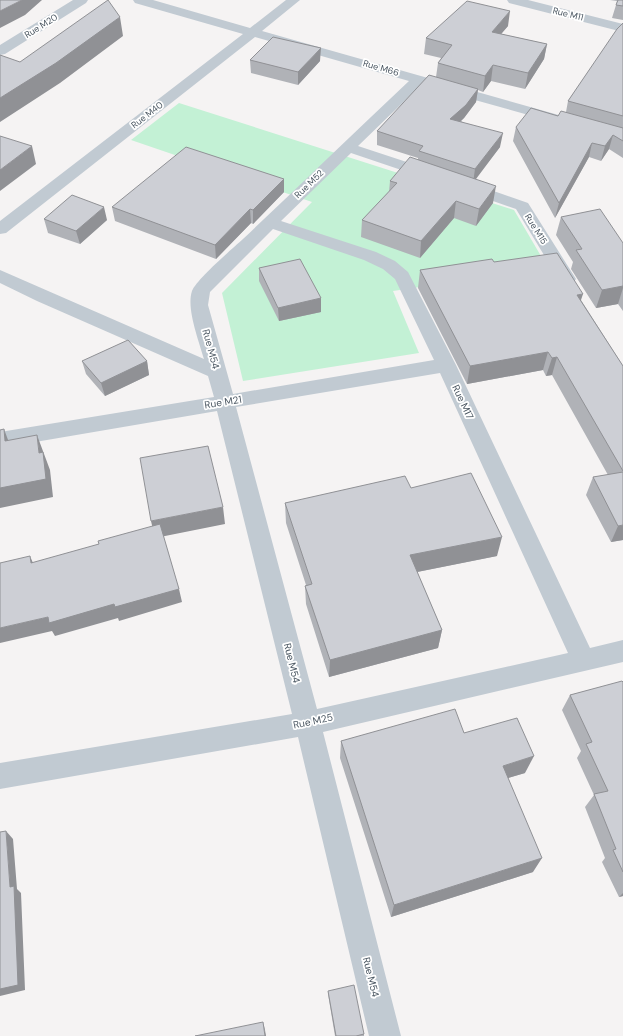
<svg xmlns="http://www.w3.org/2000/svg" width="623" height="1036" font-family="'DM Sans',sans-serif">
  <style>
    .green { fill: #c3f1d5 }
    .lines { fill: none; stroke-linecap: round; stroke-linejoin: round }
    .minor { fill: #c1cad2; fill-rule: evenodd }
    .wall { fill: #b0b2b7 }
    .shaded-wall { fill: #909195 }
    .building { fill: #cdcfd5; stroke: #909195 }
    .labels { text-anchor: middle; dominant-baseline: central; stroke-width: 3.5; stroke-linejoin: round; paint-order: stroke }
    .far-street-label { font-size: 9px; fill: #4a5661; stroke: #fff }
    .street-label { font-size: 10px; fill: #4a5661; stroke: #fff }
  </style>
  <rect width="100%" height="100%" fill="#f5f3f3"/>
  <path class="green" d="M 179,103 L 514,210 L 548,268 L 393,291 L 419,353 L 243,381 L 222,293 L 312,202 L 131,140 Z"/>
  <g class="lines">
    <path class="minor" d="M 73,0 L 88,0 L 86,3 L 5,54 L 0,55 L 0,45 Z
      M 133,0 L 153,0 L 250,28 L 286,0 L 300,0 L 262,31 L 562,116 L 564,119 L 562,122 L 557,123 L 421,85 L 358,146 L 437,172 L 439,175 L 437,178 L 431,180 L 425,178 L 351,153 L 281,221 L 376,252 L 395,261 L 408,272 L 456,365 L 590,648 L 623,640 L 623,662 L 323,732 L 401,1036 L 369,1036 L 298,737 L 0,789 L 0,763 L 292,714 L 217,411 L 0,448 L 0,432 L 214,397 L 208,376 L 37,301 L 0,283 L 0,270 L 204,359 C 199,341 186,308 192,291 C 197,279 232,249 243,239 C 298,187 353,134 409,81 L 255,37 L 6,233 L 0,234 L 0,221 L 243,34 L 135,3 ZM 273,229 L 364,260 L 383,269 L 395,279 L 434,360 L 233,394 L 208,305 L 210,292 ZM 440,373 L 568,653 L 317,709 L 236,407 Z
      M 507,0 L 528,0 L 623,24 L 623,32 L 509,3 Z
      M 465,181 L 528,203 L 576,279 L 573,283 L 567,285 L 561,283 L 516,209 L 459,189 L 457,186 L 459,183 Z"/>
  </g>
  <path class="wall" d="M 610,0 L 623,0 L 623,20 L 612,18 L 616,5 L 617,1 Z
    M 623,23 L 623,158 L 609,149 L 601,161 L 589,157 L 555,218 L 513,141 L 516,127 L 558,116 L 566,112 L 568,101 Z
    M 508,26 L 501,34 L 547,44 L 544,59 L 525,89 L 491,81 L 483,92 L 478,90 L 476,102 L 464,118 L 461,121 L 500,147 L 475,179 L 493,203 L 476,226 L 454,218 L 420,258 L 361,237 L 362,220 L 389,192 L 390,181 L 418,160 L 418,158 L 377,145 L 377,131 L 436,77 L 438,63 L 441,58 L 424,54 L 426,38 Z
    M 250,60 L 320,61 L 298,85 L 251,73 Z
    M 284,179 L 284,192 L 253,224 L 251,223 L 216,259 L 115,221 L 112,207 Z
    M 561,217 L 623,243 L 623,311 L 618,304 L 596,308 L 571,269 L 573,262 L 556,235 Z
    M 44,219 L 107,220 L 80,244 L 48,233 Z
    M 494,262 L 581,300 L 623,366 L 623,540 L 611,542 L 586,495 L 593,477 L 608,475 L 552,375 L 546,376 L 543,370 L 467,384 L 418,288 L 420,270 Z
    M 259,268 L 321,298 L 321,312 L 279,321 L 259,281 Z
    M 82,361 L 147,361 L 149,375 L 105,396 L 86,374 Z
    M 411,488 L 497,556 L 417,572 L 442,630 L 438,648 L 329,677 L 306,604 L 305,586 L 306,585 L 286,523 L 285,503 Z
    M 623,682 L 623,896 L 619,897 L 602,862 L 605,858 L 585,807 L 594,795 L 577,758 L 581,751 L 562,710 L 570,695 Z
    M 464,733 L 525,773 L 508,778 L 533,872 L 391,917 L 340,758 L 341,741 Z
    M 328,991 L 364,1034 L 364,1036 L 335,1036 L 328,994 Z"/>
  <path class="shaded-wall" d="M 22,0 L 42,0 L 25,15 L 0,28 L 0,11 Z
    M 510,11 L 508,26 L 489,48 L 492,32 Z
    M 120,17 L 123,36 L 60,83 L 0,122 L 0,98 Z
    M 547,44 L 544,59 L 525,89 L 528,73 Z
    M 321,48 L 320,61 L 298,85 L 298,72 Z
    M 493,65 L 491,81 L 483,92 L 485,76 Z
    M 478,89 L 476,102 L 464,118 L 449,132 L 450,119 Z
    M 503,133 L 500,147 L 473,183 L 475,169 Z
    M 613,135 L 609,149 L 601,161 L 605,146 Z
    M 592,143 L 589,157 L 555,218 L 559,203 Z
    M 32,146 L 36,164 L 0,191 L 0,170 Z
    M 284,179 L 284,192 L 253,224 L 253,210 Z
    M 496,186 L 493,203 L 476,226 L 479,209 Z
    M 456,201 L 454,218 L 420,258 L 421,241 Z
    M 104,207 L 107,220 L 80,244 L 76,231 Z
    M 250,209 L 251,223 L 216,259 L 215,245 Z
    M 623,286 L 623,288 L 618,304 L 596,308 L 602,290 Z
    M 583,294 L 577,312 L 577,295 Z
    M 321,298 L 321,312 L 279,321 L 278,308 Z
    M 548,352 L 543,370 L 467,384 L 470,366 Z
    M 557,357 L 552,375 L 546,376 L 552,358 Z
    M 147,361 L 149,375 L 105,396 L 101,383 Z
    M 4,429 L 11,448 L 5,441 Z
    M 37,435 L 50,470 L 53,497 L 0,508 L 0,488 L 39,453 Z
    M 223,507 L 225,524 L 155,538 L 151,521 Z
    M 623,525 L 623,540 L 611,542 L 618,526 Z
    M 502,537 L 497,556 L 407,574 L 410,555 Z
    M 30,556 L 36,570 L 31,563 Z
    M 179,589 L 182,602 L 119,621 L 118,618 L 55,636 L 52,631 L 0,643 L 0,628 L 48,617 L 114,604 Z
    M 442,630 L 438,648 L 329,677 L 330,660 Z
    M 534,756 L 525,773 L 495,782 L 503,766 Z
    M 6,831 L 13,839 L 17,889 L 21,893 L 25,990 L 0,996 L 0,989 L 10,887 Z
    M 542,858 L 533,872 L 391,917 L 394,905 Z
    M 623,893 L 623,896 L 619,897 Z
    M 263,1022 L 265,1030 L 266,1036 L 265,1036 Z"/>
  <path class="building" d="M 0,0 L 22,0 L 0,11 Z
    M 108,0 L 120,17 L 56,63 L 0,98 L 0,55 L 20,62 Z
    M 618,0 L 623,0 L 623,6 L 616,5 Z
    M 467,1 L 510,11 L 492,32 L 547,44 L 528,73 L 493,65 L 485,76 L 438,63 L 452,45 L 426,38 Z
    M 623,23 L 623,116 L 568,101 L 617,29 Z
    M 273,37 L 321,48 L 298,72 L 250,60 Z
    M 429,75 L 478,89 L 466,105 L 450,119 L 503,133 L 475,169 L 419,151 L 423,146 L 377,131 Z
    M 531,108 L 558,116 L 561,111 L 623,128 L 623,141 L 613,135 L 605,146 L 592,143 L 559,203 L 516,127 Z
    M 0,136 L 32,146 L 0,170 Z
    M 186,147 L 284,179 L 253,210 L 250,209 L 215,245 L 112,207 Z
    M 410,157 L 496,186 L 479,209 L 456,201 L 421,241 L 362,220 L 397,183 L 390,181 Z
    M 72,195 L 104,207 L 76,231 L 44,219 Z
    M 600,209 L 623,243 L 623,286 L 602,290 L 576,250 L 582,249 L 561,217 Z
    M 557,253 L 583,294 L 577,295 L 623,366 L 623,471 L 557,357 L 552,358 L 548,352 L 470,366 L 420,270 L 492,259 L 494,262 Z
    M 300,259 L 321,298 L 278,308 L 259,268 Z
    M 128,340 L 147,361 L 101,383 L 82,361 Z
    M 4,429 L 5,441 L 37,435 L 39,453 L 43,452 L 46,479 L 0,488 L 0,430 Z
    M 208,446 L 223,507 L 151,521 L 140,458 Z
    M 623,472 L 623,525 L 618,526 L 593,477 Z
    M 471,473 L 502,537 L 410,555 L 442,630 L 330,660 L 305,586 L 312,584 L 285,503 L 405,476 L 411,488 Z
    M 160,524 L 179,589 L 115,607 L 114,604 L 49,623 L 48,617 L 0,628 L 0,563 L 30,556 L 31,563 L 99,544 L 98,541 Z
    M 622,681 L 623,682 L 623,872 L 613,850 L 616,849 L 594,794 L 608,791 L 586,744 L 592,742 L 570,695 Z
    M 455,709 L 464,733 L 517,718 L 534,756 L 503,766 L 542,858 L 394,905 L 341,741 Z
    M 6,831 L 10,887 L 14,886 L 18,985 L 0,989 L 0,832 Z
    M 354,985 L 364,1034 L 356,1036 L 336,1036 L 328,991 Z
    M 263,1022 L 265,1036 L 195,1036 Z"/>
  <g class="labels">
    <g class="far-street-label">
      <text transform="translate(568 14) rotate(14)">Rue M11</text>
      <text transform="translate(41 26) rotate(-32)">Rue M20</text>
      <text transform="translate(381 68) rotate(16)">Rue M66</text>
      <text transform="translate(147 115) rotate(-38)">Rue M40</text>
      <text transform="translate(309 184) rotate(-44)">Rue M52</text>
      <text transform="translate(536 229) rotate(58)">Rue M15</text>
    </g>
    <g class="street-label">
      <text transform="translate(211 349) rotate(75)">Rue M54</text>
      <text transform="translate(223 402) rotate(-9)">Rue M21</text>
      <text transform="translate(463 402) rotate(65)">Rue M17</text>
      <text transform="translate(292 663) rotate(76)">Rue M54</text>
      <text transform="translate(313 721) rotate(-12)">Rue M25</text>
      <text transform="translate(371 977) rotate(76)">Rue M54</text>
    </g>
  </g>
</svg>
